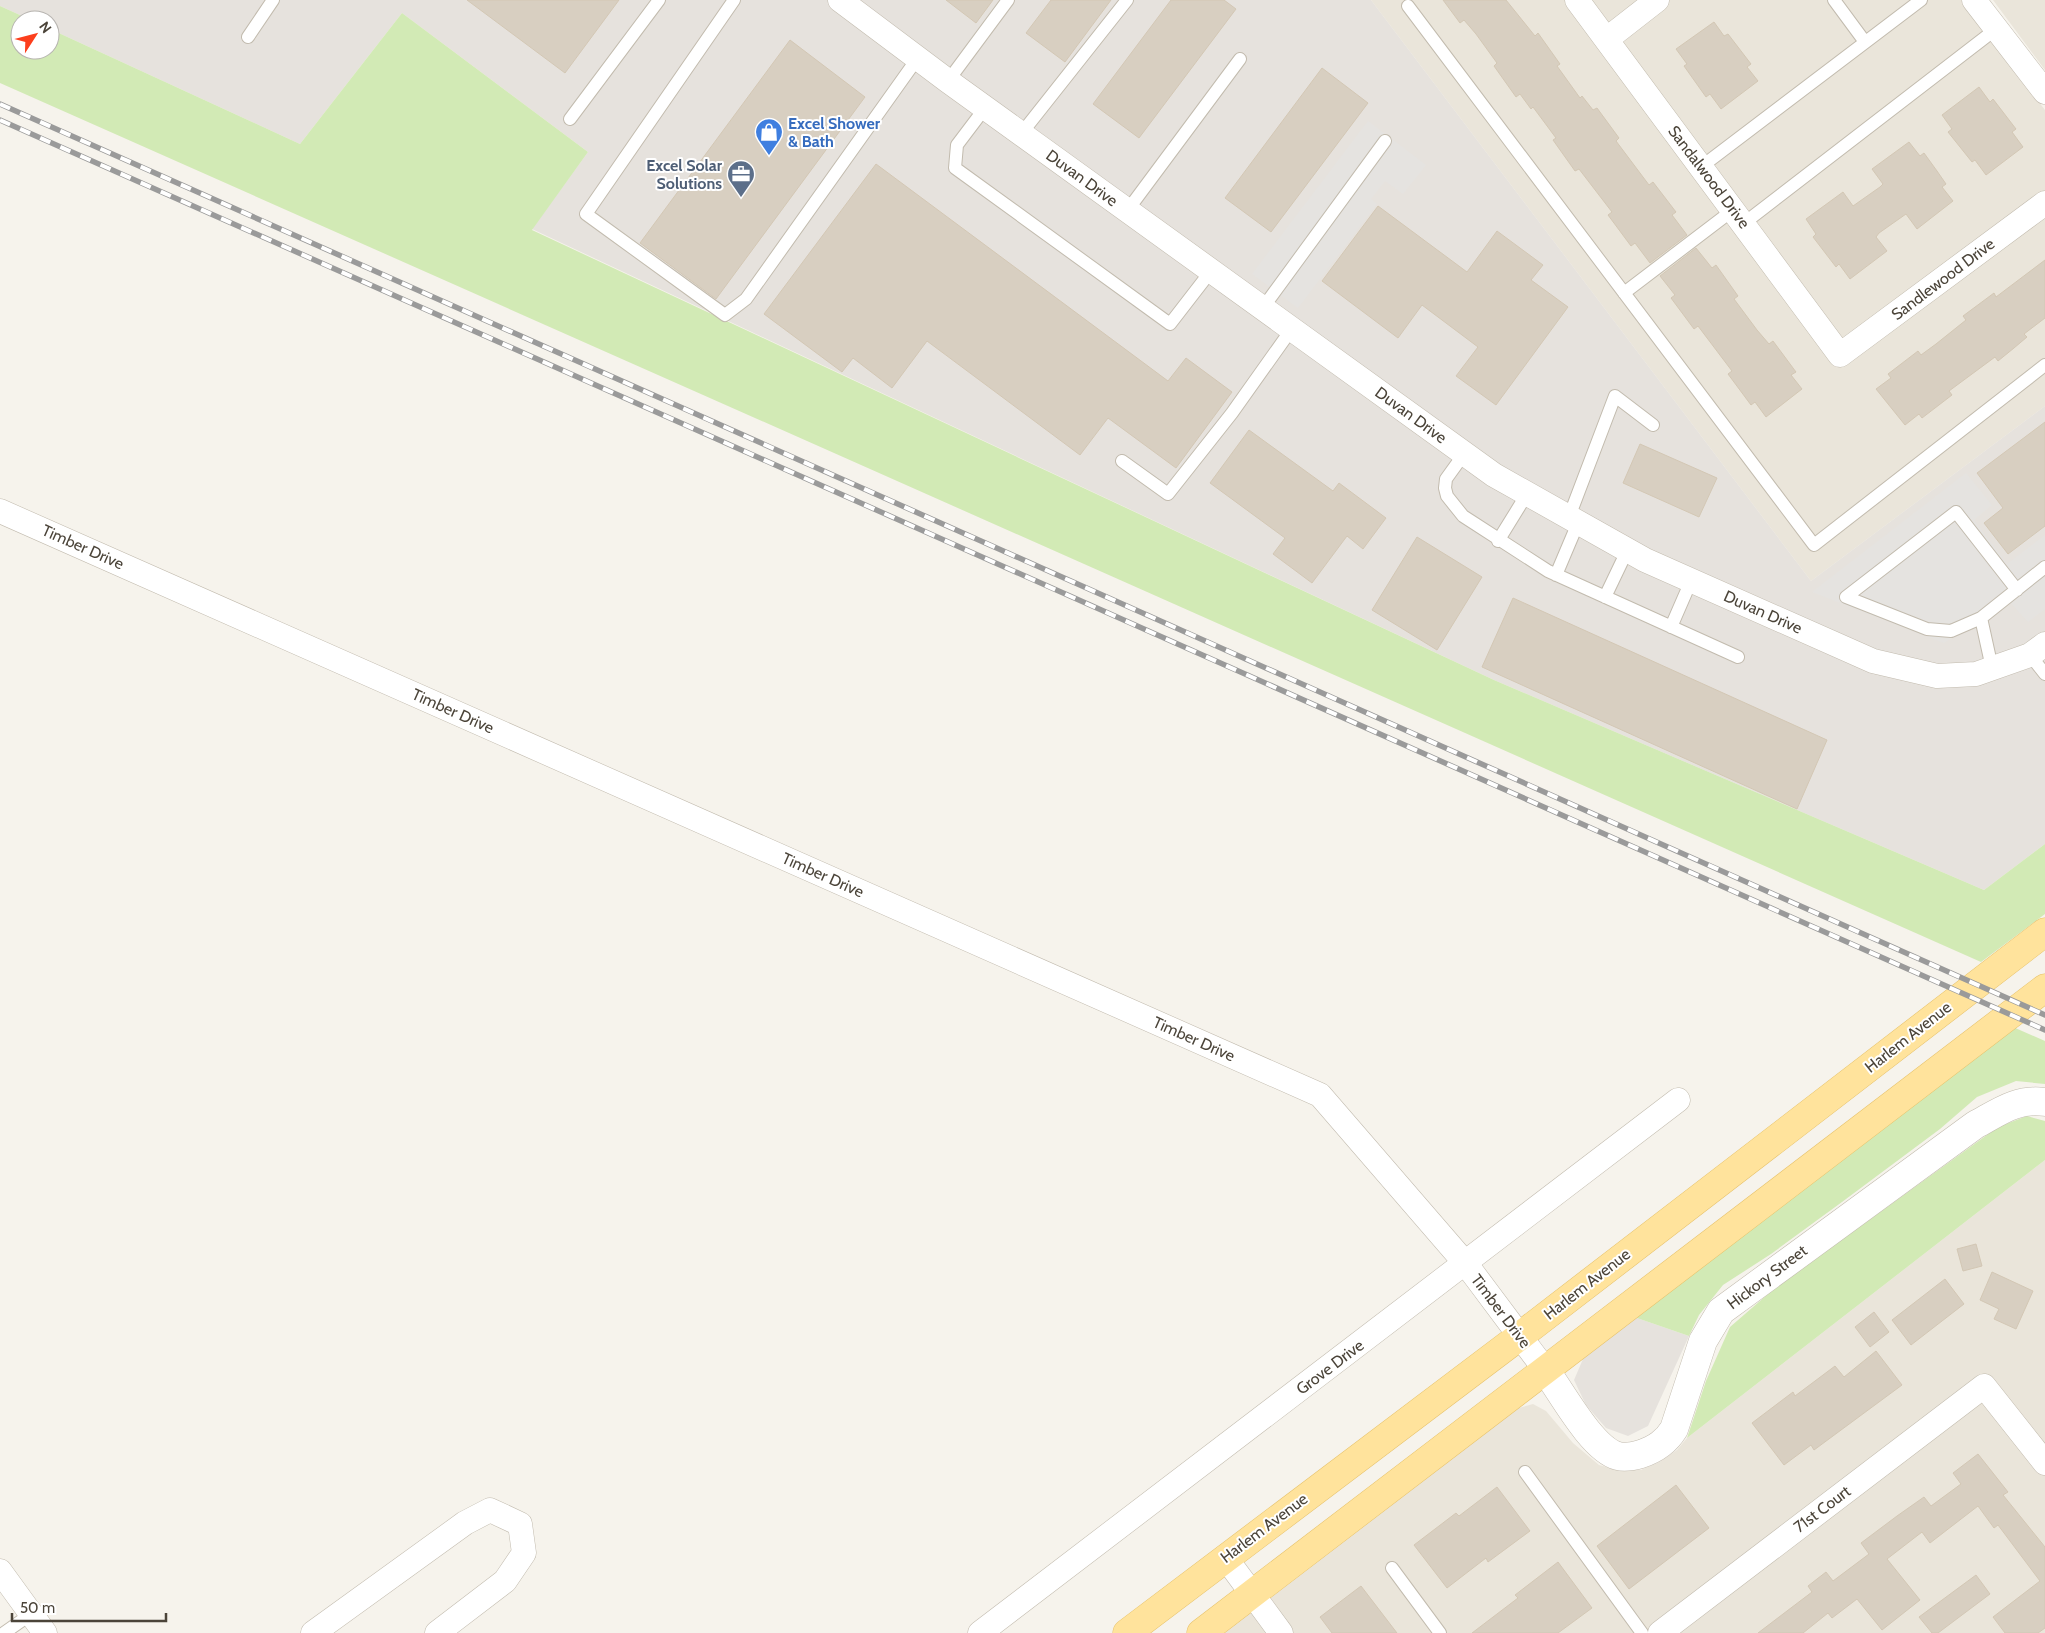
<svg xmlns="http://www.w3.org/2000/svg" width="2045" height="1633" font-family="Cabin,sans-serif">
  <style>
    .residential { fill: #eae5da }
    .industrial { fill: #e6e2dd }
    .green { fill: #d2eab5 }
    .parking { fill: #e5e3e0 }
    .building { fill: #d8cfc1; stroke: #d3c7b4 }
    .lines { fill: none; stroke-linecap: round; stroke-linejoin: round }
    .service-casing { stroke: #c2bbae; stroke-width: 14 }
    .minor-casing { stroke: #c2bbae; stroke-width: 25 }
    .tertiary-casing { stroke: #c2bbae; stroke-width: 29 }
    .primary-casing { stroke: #e6c16a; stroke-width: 29 }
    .service { stroke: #fff; stroke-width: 12 }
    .minor { stroke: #fff; stroke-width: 24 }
    .tertiary { stroke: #fff; stroke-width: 28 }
    .primary { stroke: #ffe39c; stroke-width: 28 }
    .rail-casing { stroke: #9a9a9a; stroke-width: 5.5 }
    .rail { stroke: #fff; stroke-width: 4; stroke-dasharray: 11; stroke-linecap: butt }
    .labels { text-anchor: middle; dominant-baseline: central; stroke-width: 4; stroke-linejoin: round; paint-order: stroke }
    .shop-label { font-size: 16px; font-weight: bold; fill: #366cbe; stroke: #fff; text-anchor: start }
    .service-label { font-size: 16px; font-weight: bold; fill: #4e5e75; stroke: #fff; text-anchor: end }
    .street-label { font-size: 16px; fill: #4b4439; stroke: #fff }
  </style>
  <rect width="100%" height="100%" fill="#f6f3ec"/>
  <path class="residential" d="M 1371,0 L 1961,0 L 2045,110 L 2045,406 L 1811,581 Z
    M 1993,0 L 2045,0 L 2045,70 Z
    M 2045,1160 L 2045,1633 L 1225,1633 L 1519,1408 L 1533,1404 L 1546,1411 L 1573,1443 L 1599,1465 L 1619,1470 L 1641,1470 L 1659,1462 L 1677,1450 L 1687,1438 Z"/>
  <path class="industrial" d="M 0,0 L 1371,0 L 1811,581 L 2045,406 L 2045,844 L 1984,890 L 1494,680 L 532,229 L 588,152 L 402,13 L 300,144 L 50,29 L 50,20 L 31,20 L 0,6 Z
    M 1634,1317 L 1689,1336 L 1648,1426 L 1628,1436 L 1606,1428 L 1586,1405 L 1574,1380 L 1583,1359 Z"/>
  <path class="green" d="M 0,6 L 31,20 L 20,20 L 20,50 L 50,50 L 50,29 L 300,144 L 402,13 L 588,152 L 532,230 L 1494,680 L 1984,890 L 2045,844 L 2045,914 L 1981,962 L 0,83 Z
    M 2013,1027 L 2045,1041 L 2045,1084 L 2016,1081 L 1977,1097 L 1940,1129 L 1842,1202 L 1771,1254 L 1723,1285 L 1699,1315 L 1689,1336 L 1634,1317 Z
    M 2027,1116 L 2045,1121 L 2045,1160 L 1687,1438 L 1706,1381 L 1730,1327 L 1775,1288 L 1998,1127 Z"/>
  <path class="parking" d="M 1368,121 L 1426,165 L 1403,194 L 1385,181 L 1371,199 L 1377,204 L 1298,308 L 1252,274 Z
    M 1966,473 L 1992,505 L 1974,520 L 2007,564 L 2045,535 L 2045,609 L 2028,622 L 2010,602 L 1944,643 L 1812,592 Z"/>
  <path class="building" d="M 467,0 L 619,0 L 565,73 Z
    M 946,0 L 993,0 L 976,23 Z
    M 1051,0 L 1111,0 L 1065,62 L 1026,33 Z
    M 1171,0 L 1224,0 L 1236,9 L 1139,138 L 1093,104 Z
    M 1443,0 L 1506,0 L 1535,36 L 1538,33 L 1560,64 L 1557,66 L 1580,98 L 1582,96 L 1593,110 L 1597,108 L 1619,138 L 1616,141 L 1649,185 L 1653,182 L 1676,212 L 1672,215 L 1687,235 L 1650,263 L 1635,243 L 1631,246 L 1608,215 L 1612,212 L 1579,169 L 1575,171 L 1553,140 L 1556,138 L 1533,107 L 1531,109 L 1520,94 L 1516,97 L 1494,66 L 1497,63 L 1476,34 L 1464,20 L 1460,23 Z
    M 1714,22 L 1724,36 L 1728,34 L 1751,64 L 1747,67 L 1758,81 L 1721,109 L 1710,94 L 1706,97 L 1684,66 L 1687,64 L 1676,49 Z
    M 790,40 L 865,97 L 716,299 L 640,243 Z
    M 1322,68 L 1368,103 L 1271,232 L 1225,198 Z
    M 1979,87 L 1990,102 L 1993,99 L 2016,129 L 2012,132 L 2023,147 L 1986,175 L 1975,160 L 1972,162 L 1948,132 L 1952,129 L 1942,115 Z
    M 1909,142 L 1920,156 L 1924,153 L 1937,171 L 1946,184 L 1942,187 L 1953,201 L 1917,229 L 1906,214 L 1879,233 L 1876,237 L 1887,251 L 1850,279 L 1839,264 L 1836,267 L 1813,237 L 1816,234 L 1806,219 L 1843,192 L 1853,206 L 1880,187 L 1883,184 L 1872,169 Z
    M 876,164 L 1168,381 L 1186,358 L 1232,392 L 1176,468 L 1108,418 L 1080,455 L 927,341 L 892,388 L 853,358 L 842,372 L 764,314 Z
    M 1378,206 L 1467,272 L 1497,231 L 1543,265 L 1531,280 L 1568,307 L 1496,405 L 1456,376 L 1478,347 L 1422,305 L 1398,338 L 1322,281 Z
    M 1696,248 L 1712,268 L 1716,265 L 1738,296 L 1734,299 L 1757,330 L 1769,344 L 1773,341 L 1796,372 L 1791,375 L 1802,389 L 1766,417 L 1755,402 L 1751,405 L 1728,374 L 1732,371 L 1698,326 L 1694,329 L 1671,298 L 1675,295 L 1660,276 Z
    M 2045,260 L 2045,318 L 2024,334 L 2027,337 L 2014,348 L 1998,361 L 1995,357 L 1949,391 L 1952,395 L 1922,418 L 1919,414 L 1905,425 L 1876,389 L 1891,378 L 1888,374 L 1918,351 L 1921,355 L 1936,344 L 1966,320 L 1963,316 L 1994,293 L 1996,297 Z
    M 2045,422 L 2045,526 L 2008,554 L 1984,523 L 2003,508 L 1977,473 Z
    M 1249,430 L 1333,491 L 1339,483 L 1386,518 L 1363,549 L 1347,536 L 1312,583 L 1273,554 L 1285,538 L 1210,483 Z
    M 1640,444 L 1717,478 L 1699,517 L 1623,483 Z
    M 1417,537 L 1482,577 L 1437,650 L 1372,610 Z
    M 1513,598 L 1827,740 L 1797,809 L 1482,667 Z
    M 1976,1244 L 1982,1266 L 1963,1271 L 1957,1249 Z
    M 1992,1272 L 2033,1291 L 2016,1329 L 1994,1319 L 1999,1309 L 1980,1300 Z
    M 1945,1279 L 1964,1304 L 1911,1345 L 1892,1320 Z
    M 1874,1312 L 1889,1332 L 1870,1347 L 1855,1327 Z
    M 1876,1351 L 1902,1385 L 1814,1450 L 1811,1445 L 1784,1465 L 1752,1423 L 1793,1392 L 1795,1396 L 1835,1366 L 1844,1377 Z
    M 1978,1454 L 2008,1492 L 2003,1495 L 2045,1547 L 2045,1628 L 2038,1633 L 2005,1633 L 1993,1617 L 2040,1581 L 1998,1525 L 1994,1528 L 1978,1506 L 1930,1543 L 1922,1532 L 1887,1559 L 1920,1600 L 1882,1630 L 1857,1599 L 1832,1618 L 1828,1613 L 1803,1633 L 1758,1633 L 1812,1592 L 1808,1586 L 1826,1572 L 1833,1581 L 1869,1554 L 1861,1543 L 1897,1516 L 1924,1497 L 1931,1506 L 1961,1484 L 1953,1473 Z
    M 1676,1485 L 1709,1528 L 1629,1589 L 1597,1546 Z
    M 1497,1487 L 1530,1531 L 1488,1562 L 1486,1558 L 1447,1588 L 1414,1545 L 1456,1513 L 1459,1516 Z
    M 1558,1562 L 1592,1608 L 1558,1633 L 1472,1633 L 1518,1598 L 1515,1595 Z
    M 1976,1575 L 1990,1594 L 1938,1633 L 1932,1633 L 1919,1617 Z
    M 1361,1586 L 1397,1633 L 1332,1633 L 1320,1617 Z"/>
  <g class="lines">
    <g class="service-casing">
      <path id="service" d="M 734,0 L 586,214 L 725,315 L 746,299 L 917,59
        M 1834,0 L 1865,42
        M 1408,6 L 1814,545 L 2045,365
        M 248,37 L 273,0
        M 948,81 L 1008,0
        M 985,108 L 957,145 L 955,168 L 1170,324 L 1211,271
        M 570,119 L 659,0
        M 1021,134 L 1127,0
        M 1701,167 L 1921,0
        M 1127,211 L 1240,59
        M 1743,224 L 1996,29
        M 1624,293 L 1733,210
        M 1262,309 L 1385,141
        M 1464,454 L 1446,479 L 1445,488 L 1447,496 L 1463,516 L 1548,571 L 1738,657
        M 1122,461 L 1168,494 L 1232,413 L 1291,330
        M 1569,517 L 1615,396 L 1653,425
        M 1498,541 L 1527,494
        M 1556,575 L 1578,523
        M 1605,597 L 1627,551
        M 1981,618 L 1951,631 L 1927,629 L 1846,597 L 1956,512 L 2017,590
        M 1671,627 L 1691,581
        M 2030,655 L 2045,674
        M 1992,668 L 1981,618 L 2045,567
        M 1525,1472 L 1642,1633
        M 1392,1568 L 1440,1633
        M 4,1633 L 31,1614"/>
    </g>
    <g class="minor-casing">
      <path id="minor" d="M 840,0 L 948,81 L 1494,475 L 1645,560 L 1873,661 L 1937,676 L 1976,674 L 2030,655 L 2045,644
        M 1577,0 L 1840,355 L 2045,203
        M 1974,0 L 2045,92
        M 1607,39 L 1657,0
        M 0,511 L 1320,1095 L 1466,1264 L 1546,1371
        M 1225,1557 L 1281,1633
        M 0,1571 L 45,1633
        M 313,1633 L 465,1523 L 490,1510 L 520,1524 L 524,1553 L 505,1581 L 437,1633
        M 980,1633 L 1678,1100
        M 1660,1633 L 1984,1386 L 2045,1463"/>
    </g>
    <g class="tertiary-casing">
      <path id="tertiary" d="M 1546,1371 C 1562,1393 1592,1449 1618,1456 C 1626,1458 1634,1456 1641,1454 C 1656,1449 1666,1442 1674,1429 L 1703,1341 L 1721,1311 L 1975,1125 C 1999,1112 2017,1098 2045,1102"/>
    </g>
    <g class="primary-casing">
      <path id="primary" d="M 1127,1633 L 1520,1336 L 2045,932
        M 1201,1633 L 2045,988"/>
    </g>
    <use href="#service" class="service"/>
    <use href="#minor" class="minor"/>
    <use href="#tertiary" class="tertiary"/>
    <use href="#primary" class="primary"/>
    <g class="rail-casing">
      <path id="rail" d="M 0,104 L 2045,1015
        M 0,120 L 2045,1030"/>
    </g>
    <use href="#rail" class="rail"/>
  </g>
  <defs>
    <g id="shop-pin" transform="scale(1.4375)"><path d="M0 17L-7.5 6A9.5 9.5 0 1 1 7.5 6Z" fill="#3f7fe0" stroke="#fff"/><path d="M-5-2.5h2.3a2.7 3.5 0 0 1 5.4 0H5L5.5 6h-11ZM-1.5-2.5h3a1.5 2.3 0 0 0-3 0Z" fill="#fff"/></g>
    <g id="office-pin" transform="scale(1.4375)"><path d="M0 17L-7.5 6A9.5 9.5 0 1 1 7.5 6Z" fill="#5c6f8a" stroke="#fff"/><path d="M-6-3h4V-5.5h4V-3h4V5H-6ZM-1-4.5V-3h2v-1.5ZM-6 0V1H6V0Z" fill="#fff"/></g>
  </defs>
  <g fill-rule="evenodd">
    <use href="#shop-pin" x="769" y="132"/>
    <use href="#office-pin" x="741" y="174"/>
  </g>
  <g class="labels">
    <g class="shop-label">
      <text x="788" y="123">Excel Shower<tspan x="788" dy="18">&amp; Bath</tspan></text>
    </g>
    <g class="service-label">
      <text x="722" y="165">Excel Solar<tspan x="722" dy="18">Solutions</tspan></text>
    </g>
    <g class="street-label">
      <text transform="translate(1709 177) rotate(53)">Sandalwood Drive</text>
      <text transform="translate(1082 178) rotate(36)">Duvan Drive</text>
      <text transform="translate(1943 279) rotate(-37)">Sandlewood Drive</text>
      <text transform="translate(1411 415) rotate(36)">Duvan Drive</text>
      <text transform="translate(83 547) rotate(24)">Timber Drive</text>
      <text transform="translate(1763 612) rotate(24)">Duvan Drive</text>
      <text transform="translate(453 711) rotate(24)">Timber Drive</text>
      <text transform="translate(823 875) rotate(24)">Timber Drive</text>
      <text transform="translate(1908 1037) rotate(-38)">Harlem Avenue</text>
      <text transform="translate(1194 1039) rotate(24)">Timber Drive</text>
      <text transform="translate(1767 1277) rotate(-37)">Hickory Street</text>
      <text transform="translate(1587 1284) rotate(-38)">Harlem Avenue</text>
      <text transform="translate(1501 1311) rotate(53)">Timber Drive</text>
      <text transform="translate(1330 1367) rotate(-37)">Grove Drive</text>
      <text transform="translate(1822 1509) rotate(-37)">71st Court</text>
      <text transform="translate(1264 1528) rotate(-37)">Harlem Avenue</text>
    </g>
  </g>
  <g transform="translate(35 35) rotate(54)"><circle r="24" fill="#ffffff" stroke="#b7b4b0"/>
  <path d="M0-4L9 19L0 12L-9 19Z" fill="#fc3f1d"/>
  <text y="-8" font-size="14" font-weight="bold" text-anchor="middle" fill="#4b4439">N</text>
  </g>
  <path d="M12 1613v8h154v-8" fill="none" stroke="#4b4439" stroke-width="2.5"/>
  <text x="20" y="1613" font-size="15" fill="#4b4439" stroke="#ffffff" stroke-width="4" paint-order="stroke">50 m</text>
</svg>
